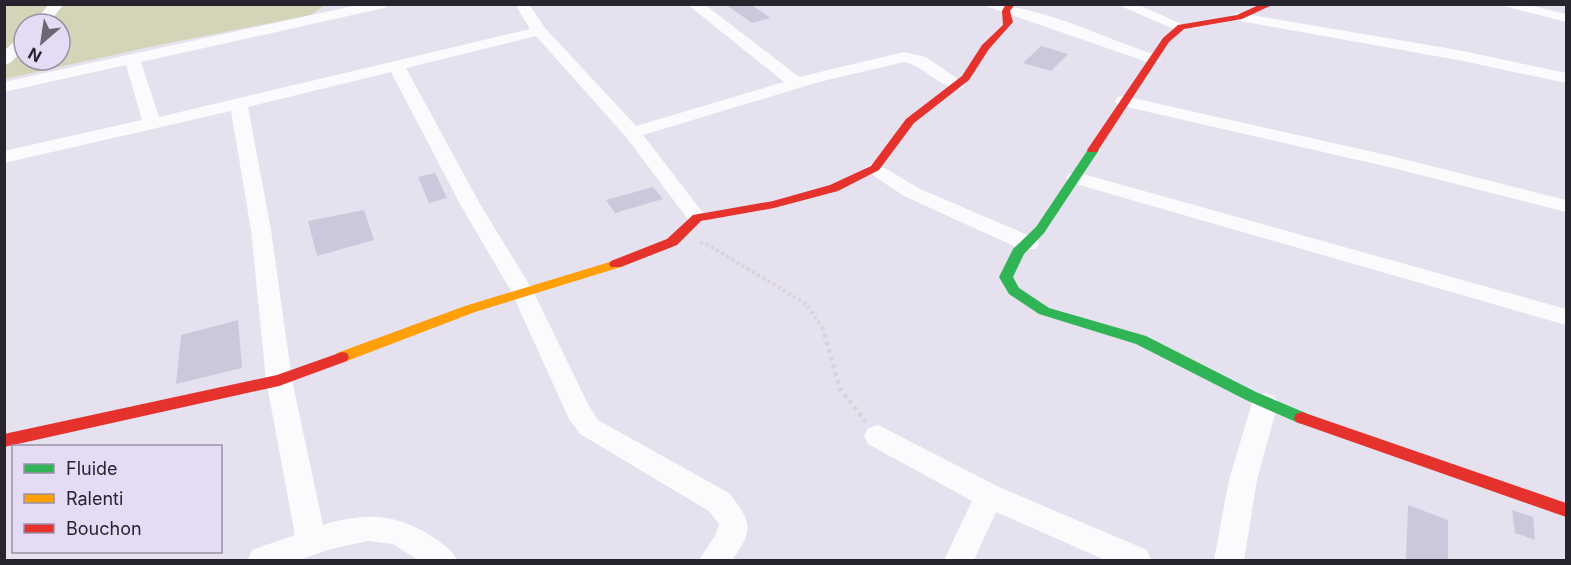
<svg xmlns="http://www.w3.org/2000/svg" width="1571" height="565" font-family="Inter,sans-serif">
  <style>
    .green { fill: #d4d5b8; fill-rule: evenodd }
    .building { fill: #ccc8db }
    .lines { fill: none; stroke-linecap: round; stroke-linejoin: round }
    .path-far1 { stroke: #d7d5d9; stroke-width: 4; stroke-dasharray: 3 3; stroke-linecap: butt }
    .path { stroke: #d7d5d9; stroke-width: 4.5; stroke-dasharray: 4 4; stroke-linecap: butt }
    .street { fill: #fbfafd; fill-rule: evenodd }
    .fast { fill: #30b455; fill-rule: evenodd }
    .slow { fill: #ff9f0a; fill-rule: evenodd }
    .jam { fill: #e5322d; fill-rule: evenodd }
  </style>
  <rect width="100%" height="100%" fill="#e6e1ef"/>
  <path class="green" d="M 4,5 L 325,5 L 311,15 L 149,47 L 5,79 ZM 24,24 L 60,24 L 60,60 L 24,60 Z"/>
  <path class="building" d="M 725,4 L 750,4 L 771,18 L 752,23 Z
    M 1041,46 L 1068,54 L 1051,71 L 1023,63 Z
    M 435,173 L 447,198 L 429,203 L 418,177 Z
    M 653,187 L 663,199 L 615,213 L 606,200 Z
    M 364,210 L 374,240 L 317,256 L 308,221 Z
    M 238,320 L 242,368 L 176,384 L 181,335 Z
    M 1408,505 L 1448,520 L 1448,561 L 1406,561 Z
    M 1512,510 L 1533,517 L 1535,540 L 1515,533 Z"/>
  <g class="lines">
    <path class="path-far1" d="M 700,243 L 705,243 L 806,304 L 822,327"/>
    <path class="path" d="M 822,326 L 840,389 L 866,422"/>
    <path class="street" d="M 49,4 L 64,4 L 48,24 L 33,24 Z
      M 362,4 L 391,4 L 384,8 L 141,62 L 159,117 L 530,29 L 515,4 L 529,4 L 545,28 L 636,126 L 784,82 L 687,4 L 704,4 L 799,77 L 904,52 L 926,57 L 965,84 L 963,88 C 944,92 923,65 904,62 L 819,82 L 643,135 L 707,218 L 704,222 L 690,222 L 626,137 L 536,36 L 406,68 L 480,204 L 533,291 L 589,406 L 598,420 L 729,493 C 752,522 754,530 732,560 L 699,560 L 716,534 L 719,524 L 709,511 L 580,434 L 569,419 L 511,291 L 460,204 L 391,72 L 248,107 L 271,230 L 292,380 L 323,525 C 364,512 398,513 434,538 C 444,545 452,549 457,560 L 418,560 L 393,544 L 368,541 L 331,549 L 299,560 L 248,560 L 252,550 L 295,535 L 266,380 L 251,230 L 231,111 L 4,163 L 4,151 L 142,120 L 126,65 L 4,92 L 4,82 Z
      M 980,4 C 1041,4 1101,38 1159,56 L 1161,59 L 1159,62 L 1147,62 Z
      M 1116,4 L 1137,4 L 1188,27 L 1181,31 L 1176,30 Z
      M 1496,4 L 1525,4 L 1566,14 L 1566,22 Z
      M 1239,13 L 1458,50 L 1566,73 L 1566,83 L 1458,60 L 1234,20 L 1232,17 L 1234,14 Z
      M 24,35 L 24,49 L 10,63 L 4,65 L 4,51 L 19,37 Z
      M 1124,96 L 1395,157 L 1566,200 L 1566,212 L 1393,168 L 1118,105 L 1115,101 L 1118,97 Z
      M 875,162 L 918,188 L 1016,230 L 1036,239 L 1039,244 L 1036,249 L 1020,249 L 904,196 L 868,172 L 865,168 Z
      M 1076,172 L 1566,309 L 1566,325 L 1069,182 L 1066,178 L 1069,174 Z
      M 1265,393 L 1274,396 L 1278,403 L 1257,480 L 1244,560 L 1214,560 L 1229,480 L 1252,403 L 1256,396 Z
      M 878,425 L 999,487 L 1147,550 L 1151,560 L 1105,560 L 996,512 L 974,560 L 944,560 L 972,501 L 868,444 L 864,436 L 868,428 Z"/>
    <path class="fast" d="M 1093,147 L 1099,150 L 1044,233 L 1024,254 L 1013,277 L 1019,288 L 1049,308 L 1146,336 L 1256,392 L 1308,414 L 1310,418 L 1308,422 L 1302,424 L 1296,422 L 1246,400 L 1136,344 L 1039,314 L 1009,294 L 999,277 L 1013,249 L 1036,227 L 1089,148 Z"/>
    <path class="slow" d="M 616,260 L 621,261 L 623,264 L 621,267 L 475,312 L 347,361 L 337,361 L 335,357 L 337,353 L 465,306 Z"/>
    <path class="jam" d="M 1006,4 L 1015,4 L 1010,11 L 1013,22 L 989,49 L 969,80 L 914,123 L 879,170 L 838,191 L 774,208 L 701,221 L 677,245 L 621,267 L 611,267 L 609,264 L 611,261 L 667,239 L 693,215 L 773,201 L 830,185 L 871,166 L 906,119 L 962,76 L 982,45 L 1003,25 L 1002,11 Z
      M 1261,4 L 1274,4 L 1242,19 L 1184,29 L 1169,42 L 1097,152 L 1089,152 L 1087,150 L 1163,38 L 1178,25 L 1237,15 Z
      M 342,352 L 347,353 L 349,357 L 347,361 L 279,386 L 4,447 L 4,434 L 277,375 Z
      M 1302,412 L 1566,503 L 1566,517 L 1296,422 L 1294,418 L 1296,414 Z"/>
  </g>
  <rect width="1571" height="565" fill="none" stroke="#28242e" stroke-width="12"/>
  <rect x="12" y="445" width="210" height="108" fill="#e5dbf5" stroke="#9992a5" stroke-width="1.5"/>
  <rect x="24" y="464" width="30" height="9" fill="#30b455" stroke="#9992a5" stroke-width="1.5"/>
  <text x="66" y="475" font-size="18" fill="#28242e">Fluide</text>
  <rect x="24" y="494" width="30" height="9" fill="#ff9f0a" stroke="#9992a5" stroke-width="1.5"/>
  <text x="66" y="505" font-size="18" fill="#28242e">Ralenti</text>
  <rect x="24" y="524" width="30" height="9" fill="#e5322d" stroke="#9992a5" stroke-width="1.5"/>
  <text x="66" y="535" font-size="18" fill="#28242e">Bouchon</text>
  <g transform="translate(42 42) rotate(209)"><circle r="28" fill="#e5dbf5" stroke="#9992a5" stroke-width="1.5"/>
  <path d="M0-4.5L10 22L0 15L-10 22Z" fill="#6a6672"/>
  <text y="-9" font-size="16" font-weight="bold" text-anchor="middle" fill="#28242e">N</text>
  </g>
</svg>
